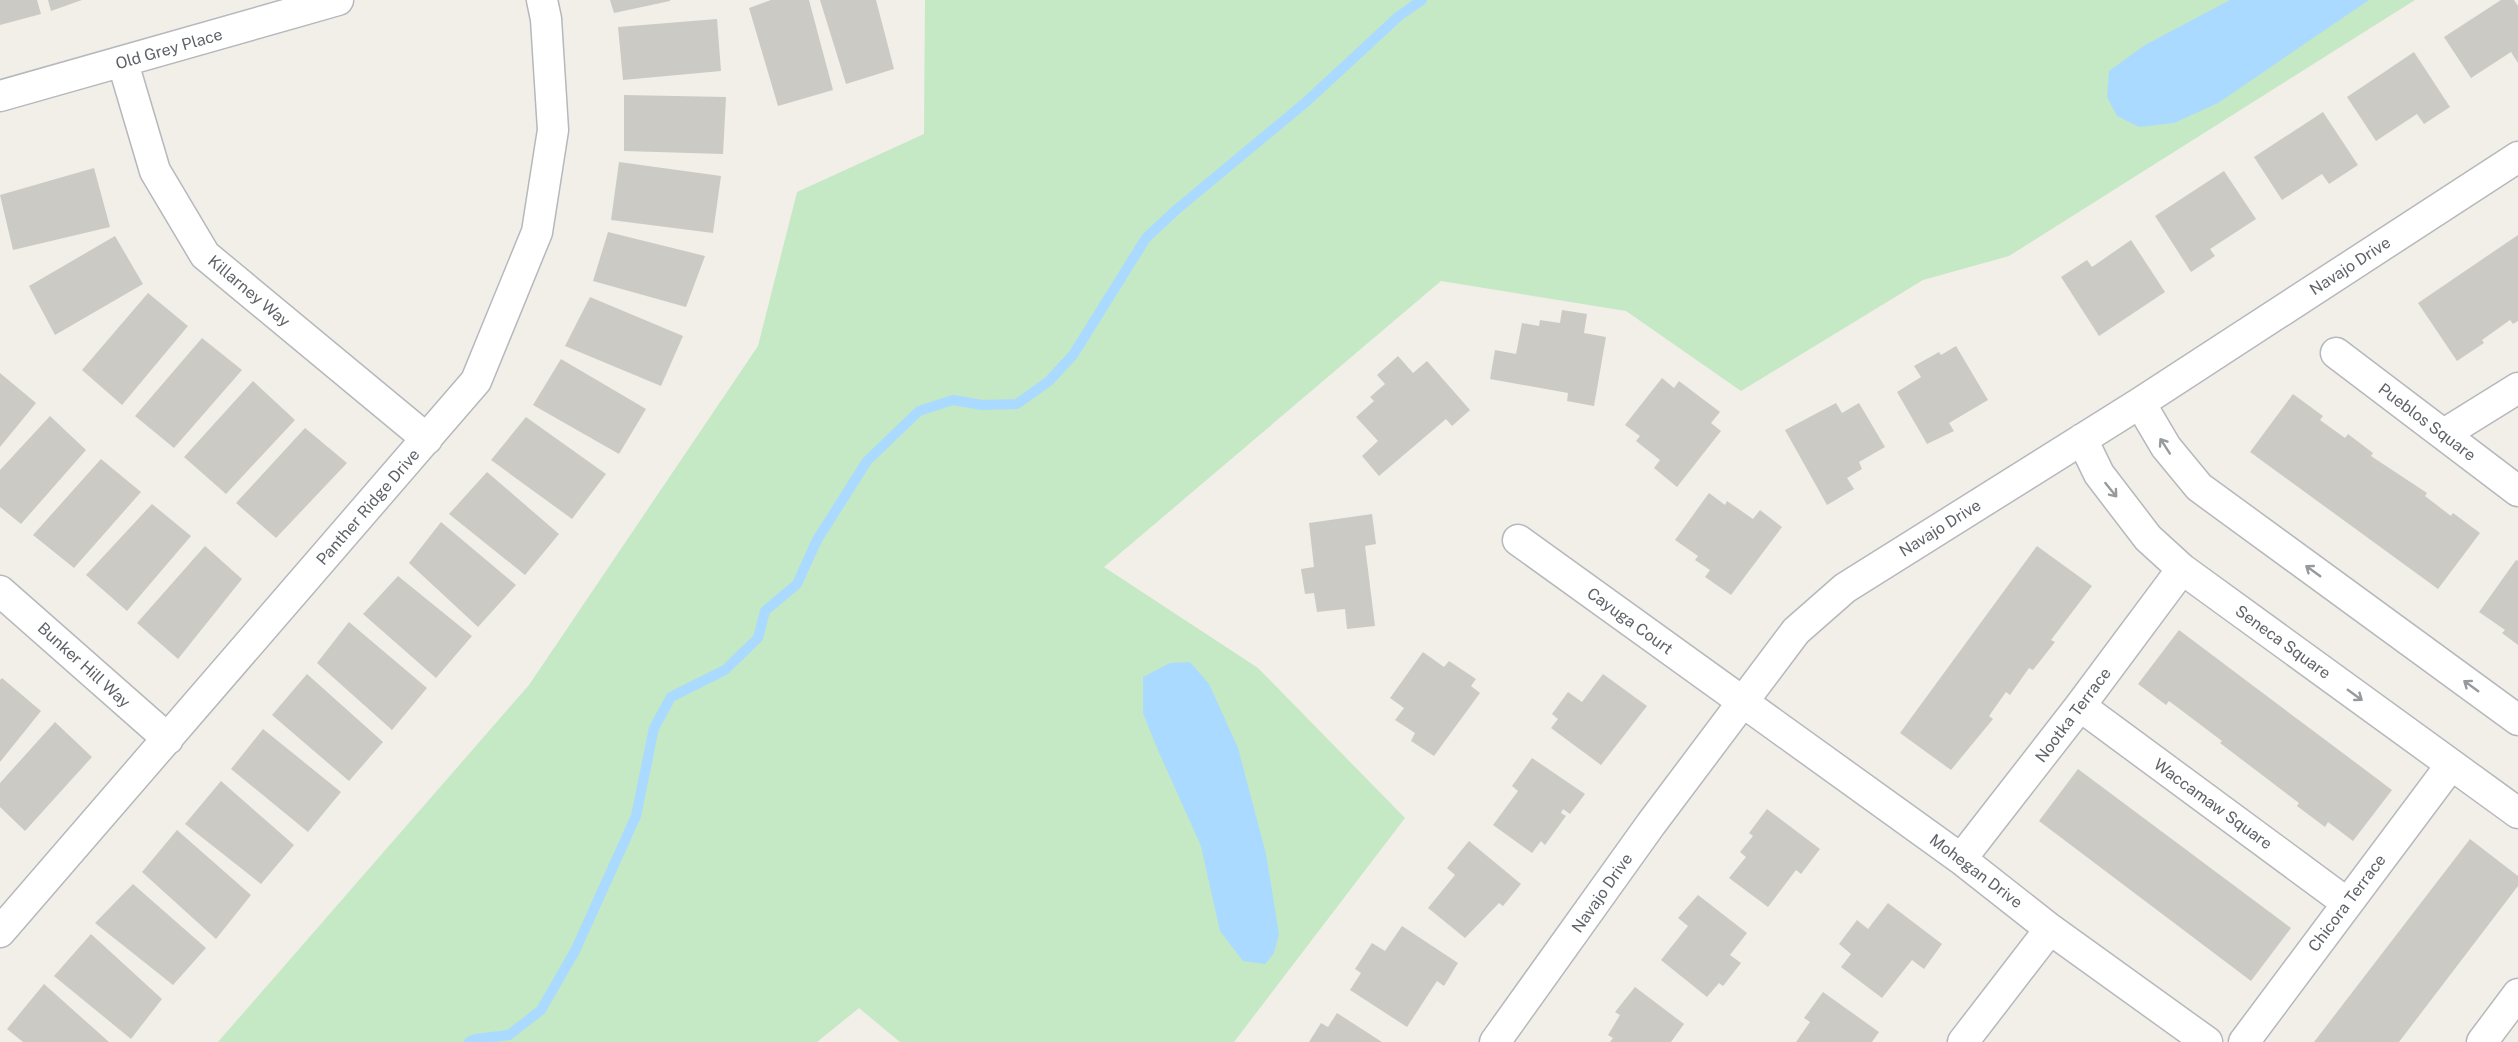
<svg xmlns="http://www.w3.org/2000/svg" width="2518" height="1042" font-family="'Public Sans',sans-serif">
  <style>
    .green { fill: #c5e8c5 }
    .water { fill: #aadaff }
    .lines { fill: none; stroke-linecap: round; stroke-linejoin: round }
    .stream { stroke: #aadaff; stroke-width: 10 }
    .building { fill: #cccac5 }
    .street-casing { stroke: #b5b8bc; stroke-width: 33 }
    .street { stroke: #fff; stroke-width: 30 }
    .oneway { stroke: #979a9d }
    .labels { text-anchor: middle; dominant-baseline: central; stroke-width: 4.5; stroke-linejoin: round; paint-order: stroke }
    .street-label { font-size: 16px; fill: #5f6368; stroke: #fff }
  </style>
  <rect width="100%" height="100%" fill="#f1efe8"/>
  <path class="green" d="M 925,0 L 2415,0 L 2009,256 L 1923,280 L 1741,391 L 1626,311 L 1441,281 L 1104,567 L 1258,668 L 1405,818 L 1234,1042 L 900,1042 L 859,1008 L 817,1042 L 218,1042 L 529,685 L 758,346 L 797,192 L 924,134 Z"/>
  <path class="water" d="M 2230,0 L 2369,0 L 2218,103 L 2174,123 L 2139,127 L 2117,116 L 2107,97 L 2109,71 L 2145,45 Z
    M 1190,662 L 1209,684 L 1238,748 L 1266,854 L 1279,934 L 1274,953 L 1265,964 L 1243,961 L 1220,931 L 1201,846 L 1157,748 L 1143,713 L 1143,677 L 1170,663 Z"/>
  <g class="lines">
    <path class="stream" d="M 469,1042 L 475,1039 L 509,1035 L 541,1010 L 575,951 L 636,816 L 654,728 L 671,697 L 725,670 L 758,638 L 765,611 L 797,584 L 817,540 L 867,461 L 919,411 L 953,400 L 982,405 L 1017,404 L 1049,381 L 1073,355 L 1146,238 L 1176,210 L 1306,102 L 1399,16 L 1422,0"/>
  </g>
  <path class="building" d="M 0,0 L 37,0 L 41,14 L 0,25 Z
    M 48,0 L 82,0 L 51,11 Z
    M 610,0 L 670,0 L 670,1 L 614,13 Z
    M 771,0 L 809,0 L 833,90 L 778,106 L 749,8 Z
    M 820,0 L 876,0 L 894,69 L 846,84 Z
    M 2501,0 L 2514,0 L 2518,6 L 2518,63 L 2511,52 L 2471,78 L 2444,37 Z
    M 717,19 L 721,71 L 623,80 L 618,27 Z
    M 2414,52 L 2450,107 L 2424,124 L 2417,114 L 2376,141 L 2347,97 Z
    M 624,95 L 726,97 L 723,154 L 624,151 Z
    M 2323,112 L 2358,165 L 2329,184 L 2322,174 L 2282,200 L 2254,157 Z
    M 619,162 L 721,176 L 713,233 L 611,220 Z
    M 94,168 L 110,227 L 13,250 L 0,195 Z
    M 2224,171 L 2256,219 L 2210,249 L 2215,256 L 2191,272 L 2155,216 Z
    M 608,232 L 705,256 L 686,307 L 593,281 Z
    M 2518,235 L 2518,321 L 2513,324 L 2510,320 L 2482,340 L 2484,343 L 2457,361 L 2418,303 Z
    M 115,236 L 143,284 L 55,335 L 29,286 Z
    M 2131,240 L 2165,292 L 2099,336 L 2061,277 L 2087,260 L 2092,267 Z
    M 148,293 L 188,326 L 122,405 L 82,370 Z
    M 590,297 L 683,336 L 661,386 L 565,346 Z
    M 1562,310 L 1587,314 L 1584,333 L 1606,337 L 1594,406 L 1567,401 L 1568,393 L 1490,379 L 1495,350 L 1516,354 L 1522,323 L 1539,326 L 1540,320 L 1560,323 Z
    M 202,338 L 242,370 L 174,448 L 135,416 Z
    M 1956,346 L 1988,400 L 1949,423 L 1954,431 L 1927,444 L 1897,392 L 1921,377 L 1914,366 L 1939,352 L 1941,355 Z
    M 1398,356 L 1413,373 L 1427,361 L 1470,410 L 1452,426 L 1446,419 L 1379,476 L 1362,456 L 1378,441 L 1356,417 L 1374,401 L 1370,397 L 1385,384 L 1377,375 Z
    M 561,359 L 646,409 L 619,454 L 533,405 Z
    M 0,373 L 36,403 L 0,447 Z
    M 1662,378 L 1674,388 L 1679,381 L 1720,412 L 1711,423 L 1721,431 L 1677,487 L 1654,468 L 1660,460 L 1636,441 L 1640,436 L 1625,425 Z
    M 253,381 L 295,420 L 226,494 L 184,457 Z
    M 2293,394 L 2323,416 L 2320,420 L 2345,438 L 2348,434 L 2373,453 L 2371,456 L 2427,493 L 2425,496 L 2451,516 L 2453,513 L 2480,533 L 2438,589 L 2250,452 Z
    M 1836,403 L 1842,413 L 1859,403 L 1885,447 L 1859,462 L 1862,469 L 1847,478 L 1854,489 L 1827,505 L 1785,430 Z
    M 50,416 L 86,450 L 21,524 L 0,507 L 0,470 Z
    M 526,417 L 606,474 L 572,519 L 491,460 Z
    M 305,428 L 347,463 L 276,538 L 236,503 Z
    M 101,459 L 141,492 L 74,568 L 33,535 Z
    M 487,472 L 559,534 L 525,575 L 449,514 Z
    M 1709,493 L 1725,505 L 1727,501 L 1753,519 L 1760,510 L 1782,527 L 1731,595 L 1705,577 L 1710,570 L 1695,560 L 1698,556 L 1675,540 Z
    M 152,504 L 191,536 L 127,611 L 86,575 Z
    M 1372,514 L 1376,544 L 1365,546 L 1375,626 L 1347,629 L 1345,609 L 1317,612 L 1314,593 L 1305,594 L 1301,569 L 1314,567 L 1309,523 Z
    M 441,522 L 516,585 L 478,627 L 409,563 Z
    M 205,546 L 242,579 L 178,659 L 137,623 Z
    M 2037,546 L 2092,586 L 2051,640 L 2055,642 L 2033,670 L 2029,668 L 2010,695 L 2006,692 L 1989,716 L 1993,719 L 1951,770 L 1900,733 Z
    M 2516,560 L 2518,561 L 2518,645 L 2502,633 L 2505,630 L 2479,612 Z
    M 398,576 L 472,636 L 436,678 L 363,614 Z
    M 349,622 L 427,688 L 392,730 L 317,663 Z
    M 2179,630 L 2392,790 L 2353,841 L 2328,822 L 2325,827 L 2297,806 L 2299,803 L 2220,743 L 2222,741 L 2169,701 L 2166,705 L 2138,684 Z
    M 1423,652 L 1444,667 L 1449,661 L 1476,679 L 1471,686 L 1480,693 L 1434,756 L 1411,741 L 1415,733 L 1395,720 L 1404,708 L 1390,698 Z
    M 307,674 L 383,742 L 349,781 L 272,715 Z
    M 1603,674 L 1647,706 L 1601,765 L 1551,728 L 1558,719 L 1552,714 L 1568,692 L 1582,702 Z
    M 2,678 L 41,711 L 0,762 L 0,680 Z
    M 55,722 L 92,757 L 25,831 L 0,807 L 0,783 Z
    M 263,729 L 341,792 L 308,832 L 231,769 Z
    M 1532,758 L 1585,794 L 1570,814 L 1563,809 L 1561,813 L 1566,816 L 1545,845 L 1541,841 L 1532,853 L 1493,825 L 1518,791 L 1512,786 Z
    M 2078,769 L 2291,928 L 2251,981 L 2039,821 Z
    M 221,781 L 294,845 L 261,884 L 185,824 Z
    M 1767,809 L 1820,849 L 1801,874 L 1796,870 L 1768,907 L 1729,878 L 1746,857 L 1740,852 L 1753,836 L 1749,833 Z
    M 177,830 L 251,895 L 216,939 L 142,872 Z
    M 2470,839 L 2518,876 L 2518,886 L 2399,1042 L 2314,1042 Z
    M 1469,841 L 1521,884 L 1503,906 L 1499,903 L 1465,938 L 1428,908 L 1455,875 L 1447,868 Z
    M 133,884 L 206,948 L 173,985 L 95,923 Z
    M 1698,895 L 1747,933 L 1730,955 L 1741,963 L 1723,986 L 1719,983 L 1707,997 L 1661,960 L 1688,926 L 1678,918 Z
    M 1888,903 L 1942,944 L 1924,969 L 1912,960 L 1882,998 L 1841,967 L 1851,954 L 1839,944 L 1857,920 L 1868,929 Z
    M 1402,926 L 1458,963 L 1444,986 L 1437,981 L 1407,1027 L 1350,990 L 1361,973 L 1355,969 L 1372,943 L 1385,951 Z
    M 91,934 L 162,999 L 131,1039 L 54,976 Z
    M 44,984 L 109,1042 L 23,1042 L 7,1029 Z
    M 1635,987 L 1684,1024 L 1671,1042 L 1610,1042 L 1613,1038 L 1608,1035 L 1620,1015 L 1615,1012 Z
    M 1823,992 L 1879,1032 L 1872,1042 L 1796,1042 L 1810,1022 L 1804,1018 Z
    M 1337,1013 L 1382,1042 L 1309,1042 L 1321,1023 L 1328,1027 Z"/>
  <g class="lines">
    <g class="street-casing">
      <path id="street" d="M 123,63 L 155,171 L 205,255 L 427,439
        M 0,96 L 338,0
        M 2336,353 L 2518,491
        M 2140,403 L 2166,447 L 2199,487 L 2518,720
        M 2444,434 L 2518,388
        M 2082,439 L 2099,474 L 2148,538 L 2182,569 L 2518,813
        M 1518,540 L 1961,859 L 2050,929 L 2207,1042
        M 0,591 L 168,739
        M 2080,706 L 2347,903
        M 1961,859 L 2080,706 L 2182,569
        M 0,932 L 476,381 L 537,232 L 553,130 L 546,19 L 542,0
        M 1495,1042 L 1651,824 L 1796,631 L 1845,588 L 2140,403 L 2518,157
        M 1963,1042 L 2050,929
        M 2244,1042 L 2451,765
        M 2482,1042 L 2518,994"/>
    </g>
    <use href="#street" class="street"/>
  </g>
  <defs><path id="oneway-shaft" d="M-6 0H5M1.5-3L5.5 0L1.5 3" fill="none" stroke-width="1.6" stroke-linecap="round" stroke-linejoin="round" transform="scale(1.5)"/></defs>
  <g class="oneway">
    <use href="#oneway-shaft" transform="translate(2165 446) rotate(-123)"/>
    <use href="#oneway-shaft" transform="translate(2111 490) rotate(51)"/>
    <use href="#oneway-shaft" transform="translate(2313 571) rotate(-144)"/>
    <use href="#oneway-shaft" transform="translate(2471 686) rotate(-144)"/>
    <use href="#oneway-shaft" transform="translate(2355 695) rotate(36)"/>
  </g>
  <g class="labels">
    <g class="street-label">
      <text transform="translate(169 49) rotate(-16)">Old Grey Place</text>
      <text transform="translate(2350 266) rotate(-33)">Navajo Drive</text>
      <text transform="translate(249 291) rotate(40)">Killarney Way</text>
      <text transform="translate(2427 422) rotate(37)">Pueblos Square</text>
      <text transform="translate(368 507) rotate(-49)">Panther Ridge Drive</text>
      <text transform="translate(1940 528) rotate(-32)">Navajo Drive</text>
      <text transform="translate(1630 621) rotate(36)">Cayuga Court</text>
      <text transform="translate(2283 642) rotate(36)">Seneca Square</text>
      <text transform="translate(84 665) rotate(42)">Bunker Hill Way</text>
      <text transform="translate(2073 715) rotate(-53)">Nootka Terrace</text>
      <text transform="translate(2213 804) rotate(36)">Waccamaw Square</text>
      <text transform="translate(1976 871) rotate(37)">Mohegan Drive</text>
      <text transform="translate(1602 893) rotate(-55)">Navajo Drive</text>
      <text transform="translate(2347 903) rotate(-53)">Chicora Terrace</text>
    </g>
  </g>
</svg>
